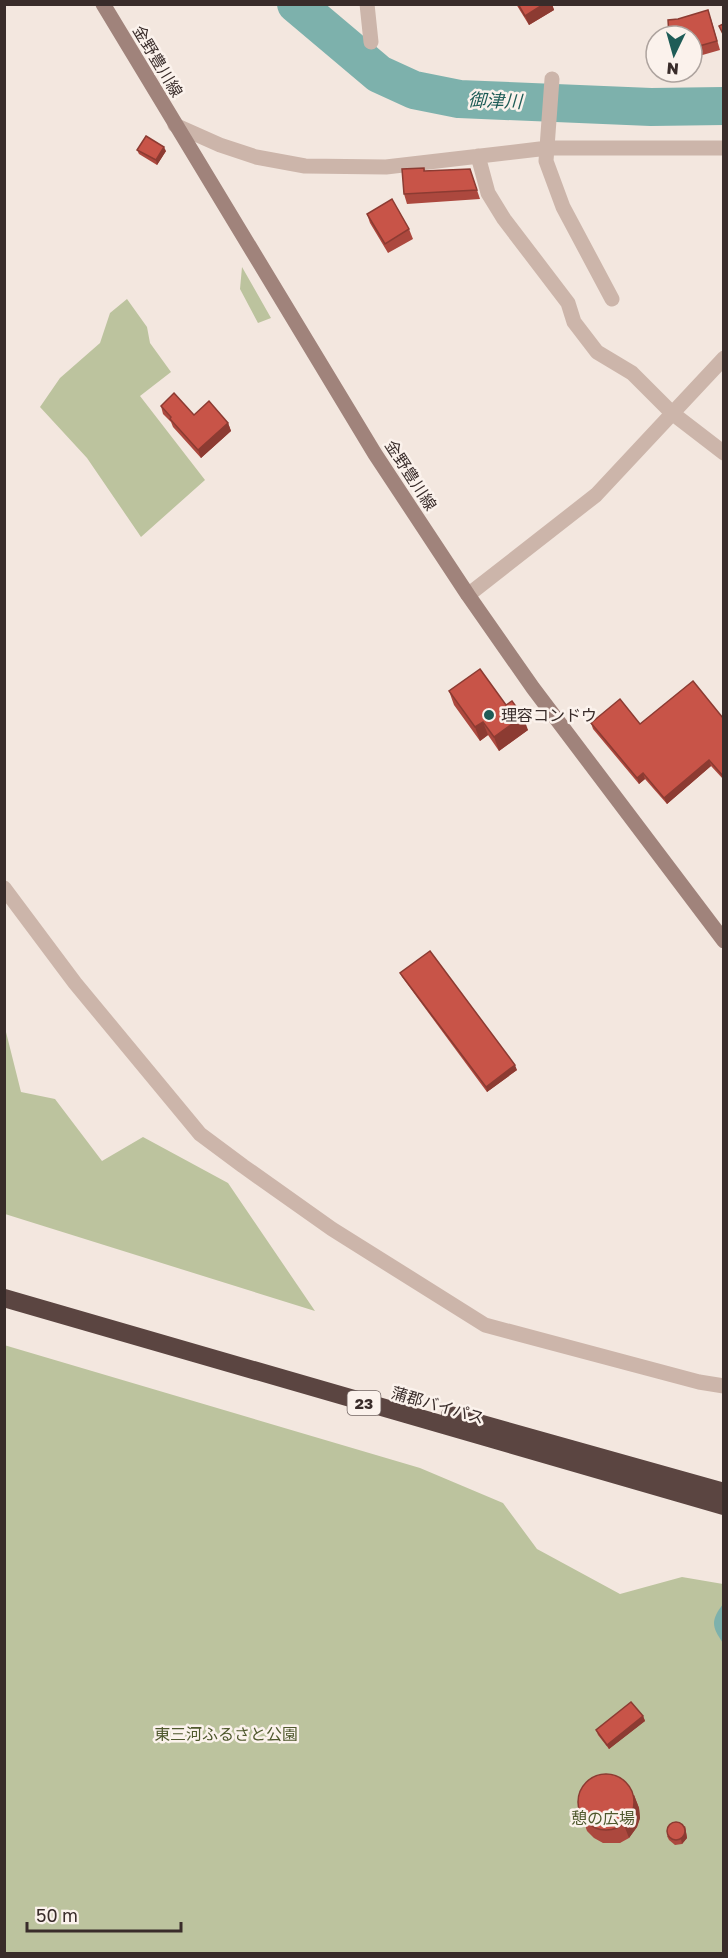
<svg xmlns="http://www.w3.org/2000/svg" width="728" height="1958" font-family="'Golos Text','Noto Sans JP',sans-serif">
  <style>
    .green { fill: #bcc39e }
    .water { fill: #7db1ac }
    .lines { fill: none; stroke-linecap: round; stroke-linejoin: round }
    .river { stroke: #7db1ac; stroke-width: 38 }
    .street { stroke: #ccb5aa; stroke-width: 15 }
    .secondary { stroke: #a0837b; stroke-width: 15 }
    .highway { stroke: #5b4541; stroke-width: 18 }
    .wall { fill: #ac483e }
    .shaded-wall { fill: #8c3b32 }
    .building { fill: #c85448; stroke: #8c3b32; stroke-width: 1.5 }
    .poi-dot { fill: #1e5c57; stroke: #fbf2ec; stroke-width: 2 }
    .labels { text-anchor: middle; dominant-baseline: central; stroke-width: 5; stroke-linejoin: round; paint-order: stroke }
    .shield { fill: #fbf2ec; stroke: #736764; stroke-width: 1.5 }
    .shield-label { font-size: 15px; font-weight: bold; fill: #392c2a }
    .street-label { font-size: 16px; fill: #392c2a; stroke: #fbf2ec }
    .poi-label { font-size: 16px; fill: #392c2a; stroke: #fbf2ec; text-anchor: start }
    .park-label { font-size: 16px; fill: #4f582d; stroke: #fbf2ec }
    .water-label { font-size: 18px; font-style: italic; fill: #1e5c57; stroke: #fbf2ec }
  </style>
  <rect width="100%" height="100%" fill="#f3e7df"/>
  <path class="green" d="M 242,267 L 271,318 L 258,323 L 240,289 Z
    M 127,299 L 147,327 L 150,343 L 171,372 L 140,396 L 205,480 L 141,537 L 87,458 L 40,407 L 60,378 L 100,343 L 110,313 Z
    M 5,1028 L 21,1092 L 55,1099 L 102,1161 L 143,1137 L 228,1183 L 315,1311 L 5,1214 Z
    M 4,1345 L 420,1468 L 503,1503 L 537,1549 L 620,1594 L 682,1577 L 723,1584 L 723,1953 L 5,1953 Z"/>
  <path class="water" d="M 723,1604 L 723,1643 C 711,1626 711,1620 723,1604 Z"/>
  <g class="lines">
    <path class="river" d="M 296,4 L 379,74 L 414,90 L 459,99 L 651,107 L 724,106"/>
    <path class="street" d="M 367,4 L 371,42
      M 552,79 L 546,161 L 563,207 L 612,299
      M 175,125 L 220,145 L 256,157 L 305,166 L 386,167 L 548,148 L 724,148
      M 478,156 L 488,193 L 504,219 L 568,303 L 574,322 L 597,352 L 632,373 L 672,413 L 724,453
      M 468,595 L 596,495 L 724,358
      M 4,888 L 75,983 L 200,1134 L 243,1166 L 332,1229 L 485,1325 L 699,1382 L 724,1386"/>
    <path class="secondary" d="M 103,4 L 375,454 L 468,595 L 533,688 L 724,941"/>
    <path class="highway" d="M 4,1298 L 724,1506
      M 450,1415 L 724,1492"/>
  </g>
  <path class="wall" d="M 516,4 L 552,4 L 554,10 L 529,25 Z
    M 711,19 L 720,50 L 692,58 L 692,36 Z
    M 137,150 L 166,151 L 157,165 L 139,154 Z
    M 424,168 L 425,171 L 470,169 L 480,199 L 407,204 L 404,194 Z
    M 367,214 L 409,229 L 413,239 L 388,253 L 370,223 Z
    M 161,406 L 194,415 L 228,423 L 231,431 L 201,458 L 173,427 L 171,422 L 163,414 Z
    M 449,691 L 506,705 L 528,730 L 499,751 L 488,735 L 480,741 L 454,705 Z
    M 723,718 L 723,779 L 711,766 L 667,804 L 645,779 L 639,784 L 593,729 L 591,723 L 640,724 Z
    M 400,973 L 517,1070 L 487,1092 L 402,977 Z
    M 643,1716 L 645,1721 L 609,1749 L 598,1735 L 596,1730 Z
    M 634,1795 L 639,1808 L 640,1818 L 637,1827 L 629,1838 L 620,1843 L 603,1843 L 594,1838 L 587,1831 L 579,1809 Z
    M 685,1826 L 687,1838 L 682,1844 L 675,1845 L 669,1840 L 667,1836 Z"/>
  <path class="shaded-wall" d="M 544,4 L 552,4 L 554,10 L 529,25 L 525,16 Z
    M 164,147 L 166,151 L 157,165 L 156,160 Z
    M 228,423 L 231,431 L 201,458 L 198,450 Z
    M 523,716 L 528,730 L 499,751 L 494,737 Z
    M 483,722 L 488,735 L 480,741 L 475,727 Z
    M 709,760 L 711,766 L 667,804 L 664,798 Z
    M 643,773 L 645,779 L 639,784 L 637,778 Z
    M 515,1065 L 517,1070 L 487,1092 L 486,1087 Z
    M 643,1716 L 645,1721 L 609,1749 L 607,1745 Z
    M 634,1795 L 639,1808 L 640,1818 L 637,1827 L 629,1838 L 624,1825 Z
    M 685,1826 L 687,1838 L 682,1844 L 681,1839 Z"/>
  <path class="building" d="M 518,4 L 544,4 L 525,16 Z
    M 708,10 L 717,41 L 692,48 L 692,36 L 669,36 L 668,20 L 678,19 Z
    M 723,24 L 723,34 L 719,26 Z
    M 146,136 L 164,147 L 156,160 L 137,150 Z
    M 424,168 L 424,171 L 470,169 L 477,190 L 404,194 L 402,169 Z
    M 392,199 L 409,229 L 385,244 L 367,214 Z
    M 174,393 L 194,415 L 209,401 L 228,423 L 198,450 L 170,419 L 171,417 L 161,406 Z
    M 480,669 L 506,705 L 512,701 L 523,716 L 494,737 L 483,722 L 475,727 L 449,691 Z
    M 693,681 L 723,718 L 723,776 L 709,760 L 664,798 L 643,773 L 637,778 L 591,723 L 620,699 L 640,724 Z
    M 430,951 L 515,1065 L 486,1087 L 400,973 Z
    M 631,1702 L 643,1716 L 607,1745 L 596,1730 Z
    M578 1802a28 28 0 1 1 56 0a28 28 0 1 1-56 0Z
    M667 1831a9 9 0 1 1 18 0a9 9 0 1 1-18 0Z"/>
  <circle class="poi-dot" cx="489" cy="715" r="6"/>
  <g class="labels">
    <rect class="shield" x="347.5" y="1391" width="33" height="24" rx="4.5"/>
    <g class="shield-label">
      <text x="364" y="1403">23</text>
    </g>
    <g class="street-label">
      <text transform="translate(158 61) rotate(59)">金野豊川線</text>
      <text transform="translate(411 475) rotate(57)">金野豊川線</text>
      <text transform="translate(438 1405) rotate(16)">蒲郡バイパス</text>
    </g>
    <g class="poi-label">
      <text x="501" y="715">理容コンドウ</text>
    </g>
    <g class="park-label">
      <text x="226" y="1734">東三河ふるさと公園</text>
      <text x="603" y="1818">憩の広場</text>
    </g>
    <g class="water-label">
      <text transform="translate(495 100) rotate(2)">御津川</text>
    </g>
  </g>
  <rect width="728" height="1958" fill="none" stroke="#392c2a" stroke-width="12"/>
  <g transform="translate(674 54) rotate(185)"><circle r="28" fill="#fbf2ec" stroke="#ada39e" stroke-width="1.5"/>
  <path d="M0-4.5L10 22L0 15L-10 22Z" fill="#1e5c57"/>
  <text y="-9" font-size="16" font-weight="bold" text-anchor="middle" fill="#392c2a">N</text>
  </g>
  <path d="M27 1922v9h154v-9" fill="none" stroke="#392c2a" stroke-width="3"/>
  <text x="36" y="1922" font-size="18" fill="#392c2a" stroke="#fbf2ec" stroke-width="4.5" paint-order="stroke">50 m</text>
</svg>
